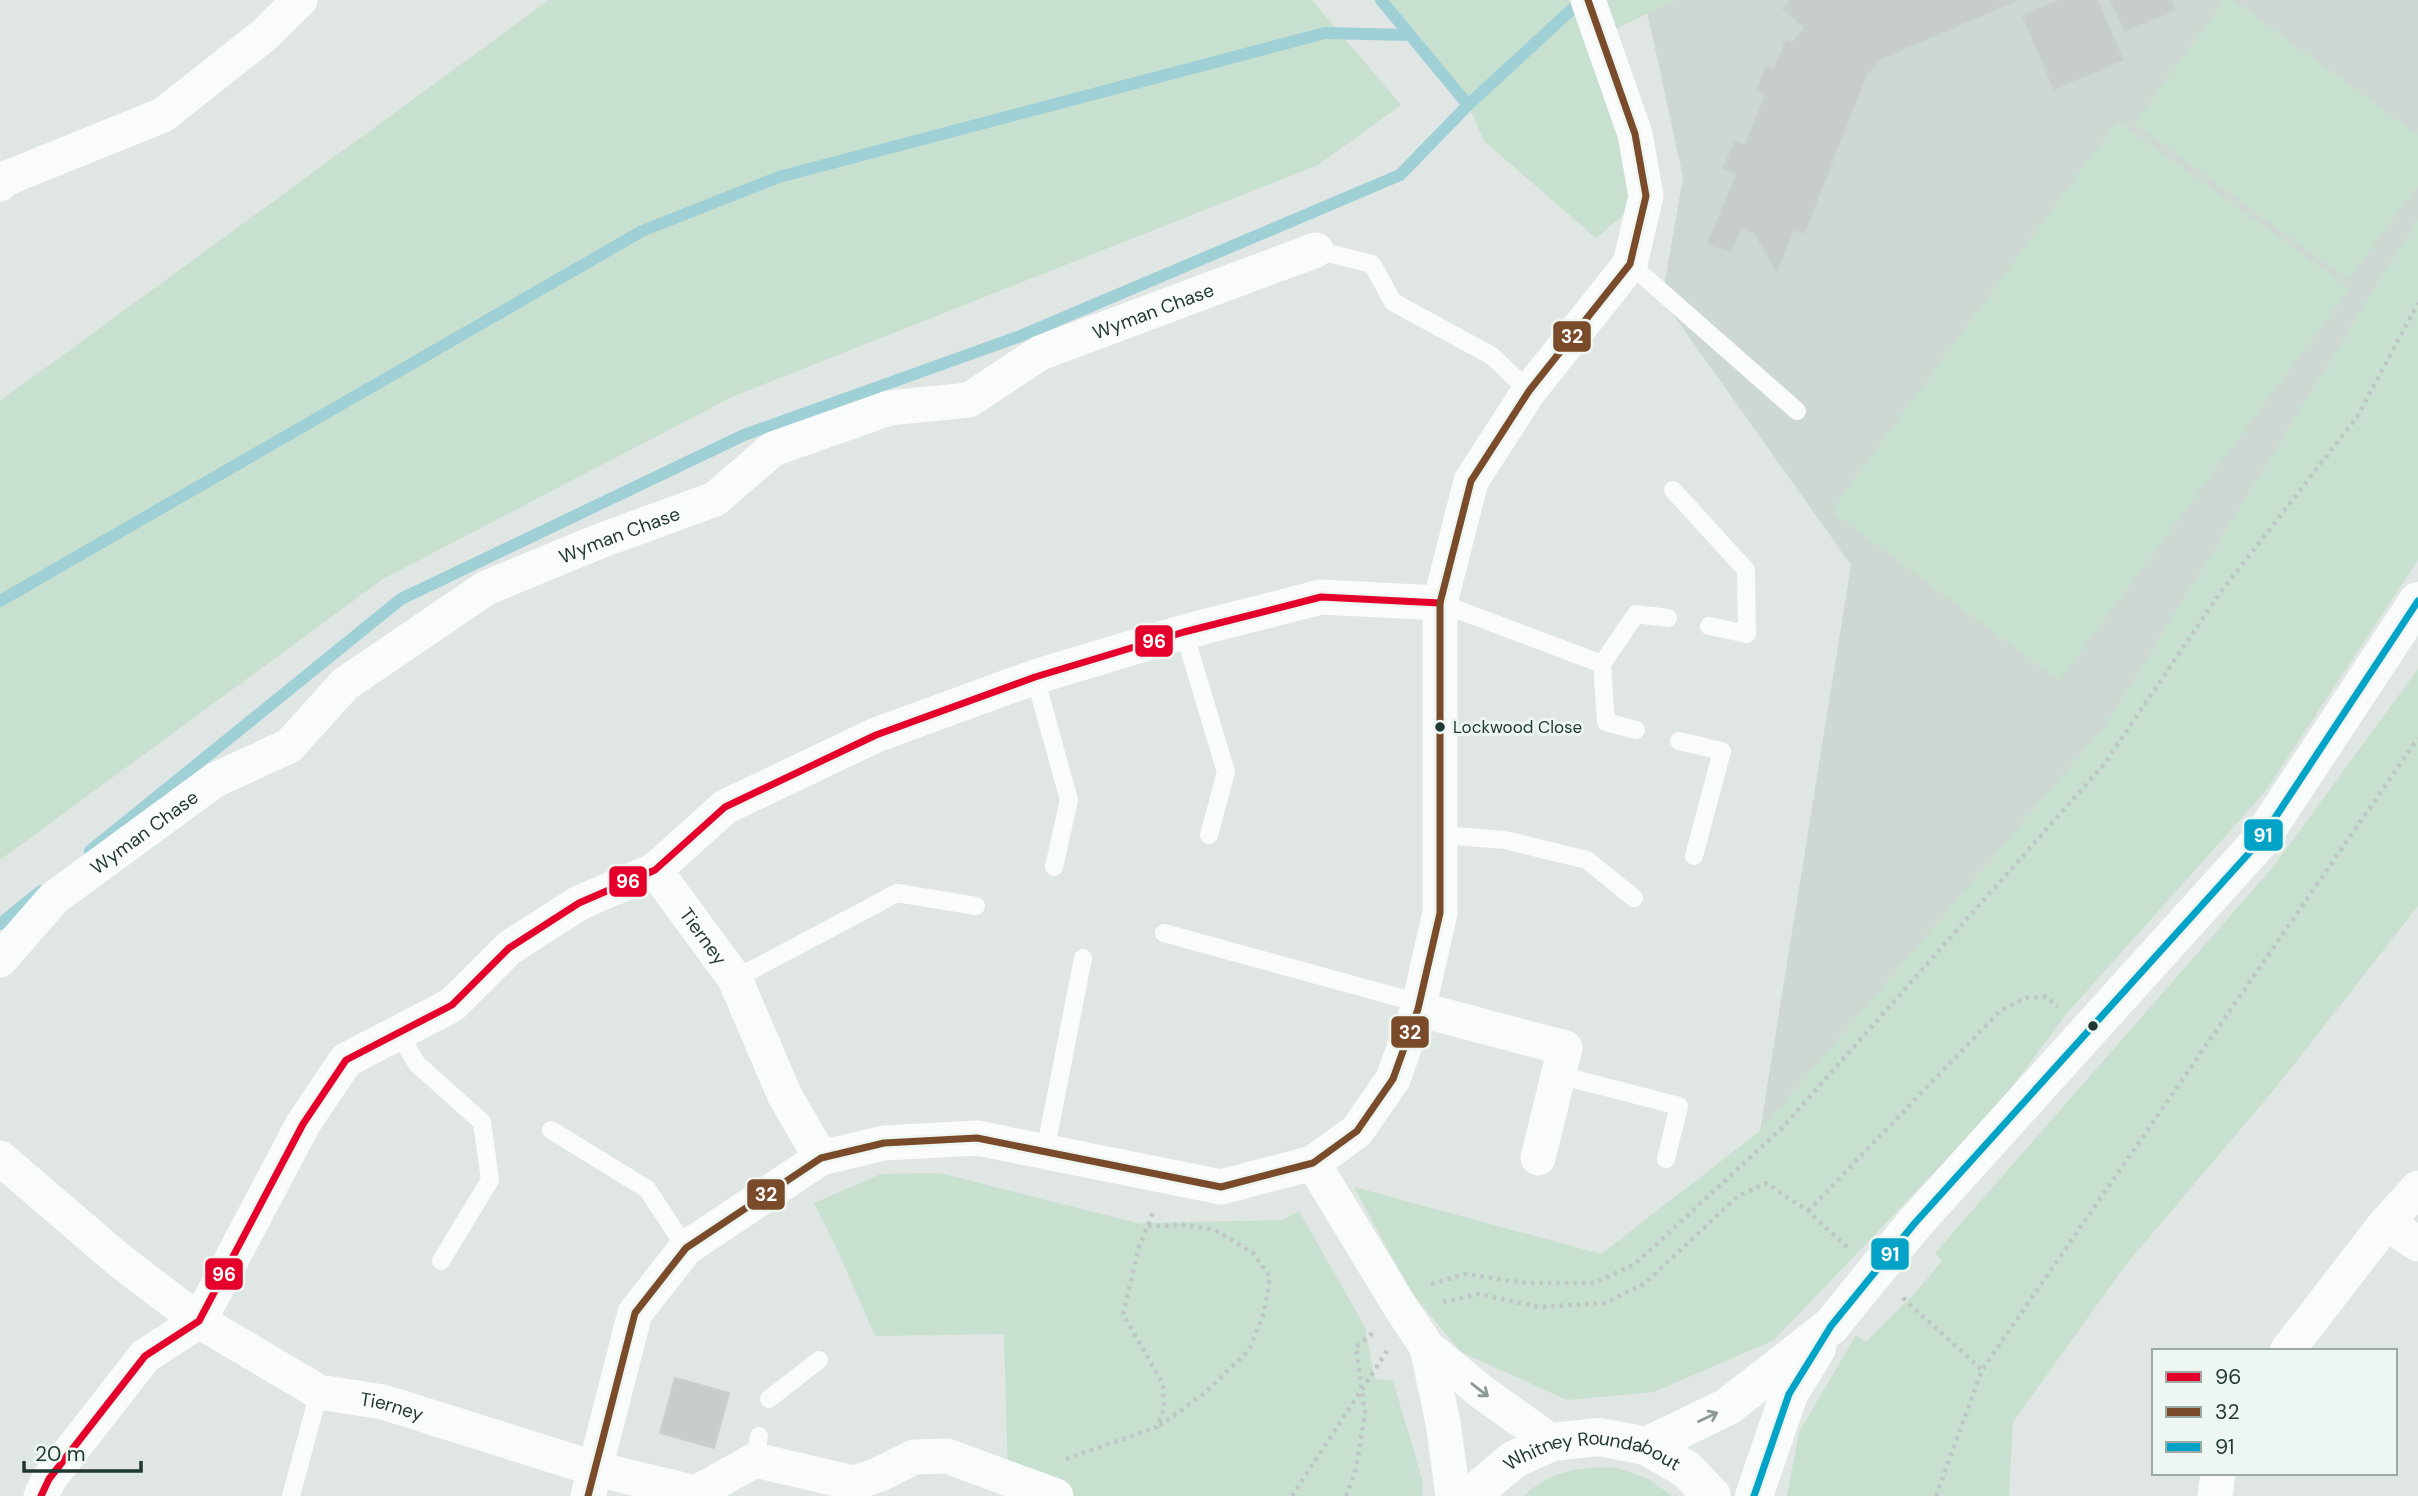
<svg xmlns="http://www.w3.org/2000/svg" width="2418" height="1496" font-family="'DM Sans',sans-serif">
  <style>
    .built { fill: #cdd8d3 }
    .green { fill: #c8e0cf }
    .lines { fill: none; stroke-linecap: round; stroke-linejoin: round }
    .stream { stroke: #9fd0d6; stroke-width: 12 }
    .building { fill: #c7cdca; stroke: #c9cfcc; stroke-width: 2 }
    .path { stroke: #bec7c5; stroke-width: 4.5; stroke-dasharray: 3.5 5; stroke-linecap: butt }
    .service { stroke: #fafbfb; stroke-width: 18 }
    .minor { stroke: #fafbfb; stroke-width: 35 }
    .tertiary { stroke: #fafbfb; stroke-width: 38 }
    .tertiary-bridge { stroke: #fafbfb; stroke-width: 38 }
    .bus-1-casing { stroke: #edf6f1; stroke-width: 12 }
    .bus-2-casing { stroke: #edf6f1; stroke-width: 12 }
    .bus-3-casing { stroke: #edf6f1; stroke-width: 12 }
    .bus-1 { stroke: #e4002b; stroke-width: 7 }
    .bus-2 { stroke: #7a4b2a; stroke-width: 7 }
    .bus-3 { stroke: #02a3c6; stroke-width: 7 }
    .oneway { stroke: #8c9a96 }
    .bus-dot { fill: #1f3831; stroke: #edf6f1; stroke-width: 2.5 }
    .labels { text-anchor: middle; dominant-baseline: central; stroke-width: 6; stroke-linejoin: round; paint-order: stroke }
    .bus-label { font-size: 17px; fill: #1f3831; stroke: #edf6f1; text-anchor: start }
    .street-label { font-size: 19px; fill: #1f3831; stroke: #edf6f1 }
    .line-badge { stroke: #edf6f1; stroke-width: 2.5 }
    .badge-label { font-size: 19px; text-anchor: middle; font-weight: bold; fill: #fff }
  </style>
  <rect width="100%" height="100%" fill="#e0e6e3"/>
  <path class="built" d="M 1675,0 L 2418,0 L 2418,218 L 2106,725 L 1760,1131 L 1851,565 L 1662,299 L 1683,177 L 1647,12 Z"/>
  <path class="green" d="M 549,0 L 1312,0 L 1401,105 L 1318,165 L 732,397 L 383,579 L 0,860 L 0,401 Z
    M 1381,0 L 1675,0 L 1602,36 L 1646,196 L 1596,238 L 1484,141 L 1468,105 Z
    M 2225,0 L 2233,0 L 2418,135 L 2418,185 L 2348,280 L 2134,123 Z
    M 2117,121 L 2350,288 L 2059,681 L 1831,511 Z
    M 2418,218 L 2418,560 L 2265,792 L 2067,1013 L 1996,1108 L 1774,1340 L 1654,1392 L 1567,1400 L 1461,1352 L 1411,1292 L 1354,1187 L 1601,1254 L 1760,1131 L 2106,725 Z
    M 2418,669 L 2418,906 L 2277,1086 L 2125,1266 L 2013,1422 L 2009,1496 L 1787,1496 L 1799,1432 L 1856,1335 L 1866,1342 L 1915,1293 L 1942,1261 L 1935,1253 L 2273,867 Z
    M 940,1173 L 1137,1223 L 1282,1220 L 1299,1211 L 1365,1327 L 1375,1379 L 1393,1381 L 1423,1482 L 1422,1496 L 1056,1496 L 1008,1477 L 1004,1334 L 875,1336 L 836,1247 L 814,1203 L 881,1174 Z
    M 1614,1467 L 1649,1479 L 1672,1496 L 1523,1496 C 1554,1470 1574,1468 1614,1467 Z"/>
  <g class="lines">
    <path class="stream" d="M 1381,0 L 1468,105
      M 0,601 L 642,231 L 779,177 L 1325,33 L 1409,35
      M 90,851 L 401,599 L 744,435 L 1018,337 L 1400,175 L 1468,105 L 1582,0
      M 0,924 L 41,891"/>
  </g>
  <path class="building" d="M 1791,0 L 2017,0 L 1882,58 L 1866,75 L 1804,233 L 1793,230 L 1777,272 L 1754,232 L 1741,227 L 1731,252 L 1708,243 L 1737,174 L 1723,168 L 1735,142 L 1745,146 L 1766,94 L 1757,90 L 1766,67 L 1774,70 L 1786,41 L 1792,43 L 1805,28 L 1783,9 Z
    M 2060,0 L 2097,0 L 2123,60 L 2054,89 L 2023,16 Z
    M 2111,0 L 2170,0 L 2175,10 L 2125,31 Z
    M 675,1378 L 729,1393 L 714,1448 L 660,1433 Z"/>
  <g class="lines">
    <path class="path" d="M 1808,1211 L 2001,1010 L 2026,998 L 2046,997 L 2058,1007
      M 1148,1226 L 1186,1225 L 1215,1230 L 1253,1253 L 1270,1277 L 1264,1312 L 1249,1350 L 1207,1391 L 1158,1427
      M 1431,1284 L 1464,1274 L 1527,1283 L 1595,1283 L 1635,1264 L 1782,1128 L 2105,763 L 2220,593 L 2357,417 L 2418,303
      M 1903,1298 L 1982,1370
      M 1443,1302 L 1479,1294 L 1539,1307 L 1605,1303 L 1644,1284 L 1738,1196 L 1766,1183 L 1808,1211 L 1847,1247
      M 1066,1459 L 1157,1427 L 1164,1409 L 1163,1384 L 1123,1314 L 1139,1247 L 1154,1210
      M 1292,1496 L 1387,1351
      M 1346,1496 L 1356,1469 L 1365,1413 L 1356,1347 L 1374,1332
      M 1936,1496 L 1982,1370 L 2418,738"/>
    <path class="service" d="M 1316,250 L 1372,264 L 1393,302 L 1492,356 L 1529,391
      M 1630,264 L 1797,411
      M 1673,490 L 1746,570 L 1747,634 L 1709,626
      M 1440,603 L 1602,664
      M 1184,632 L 1226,772 L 1209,835
      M 1035,677 L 1069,800 L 1054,867
      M 1636,730 L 1606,722 L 1602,664 L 1636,614 L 1668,618
      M 1679,741 L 1722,751 L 1694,856
      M 1441,835 L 1505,840 L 1587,860 L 1634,898
      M 1164,933 L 1419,1003
      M 735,979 L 897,893 L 976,906
      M 398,1032 L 417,1064 L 482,1122 L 490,1180 L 441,1261
      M 1559,1075 L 1679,1106 L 1666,1159
      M 551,1130 L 647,1189 L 686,1248
      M 1045,1152 L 1083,958
      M 769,1399 L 819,1360
      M 755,1460 L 759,1436
      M 291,1496 L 319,1392"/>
    <g class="minor">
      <path d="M 0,184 L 7,178 L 163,115 L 263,36 L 300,0"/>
      <path id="s1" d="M 655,870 L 735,979 L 785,1096 L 821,1158"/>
      <path id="s2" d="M 0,960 L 54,898 L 215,780 L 289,746 L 345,684 L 486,588 L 600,541 L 715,499 L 773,449 L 889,408 L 969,400 L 1040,353 L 1316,250"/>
      <path d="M 1418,1009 L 1565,1048 L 1538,1158"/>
      <path id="s3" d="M 0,1158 L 119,1260 L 199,1321 L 319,1392 L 383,1402 L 596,1469 L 696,1493 L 755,1460 L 854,1483 L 878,1475 L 914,1457 L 947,1456 L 1056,1496"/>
      <path d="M 1313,1163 L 1401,1308 L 1427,1347 L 1483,1393 L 1552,1442"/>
      <path d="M 2386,1223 L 2418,1188"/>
      <path d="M 1427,1347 L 1443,1423 L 1453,1496"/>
      <path d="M 2287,1351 L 2386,1223 L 2418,1244"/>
      <path d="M 41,1496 L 49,1479 L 145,1356 L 199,1321 L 303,1124 L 346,1060 L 452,1005 L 509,948 L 579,903 L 655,870 L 725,807 L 876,735 L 1035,677 L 1184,632 L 1321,597 L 1440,603"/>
      <path d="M 588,1496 L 635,1313 L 686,1248 L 821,1158 L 884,1143 L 977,1138 L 1221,1187 L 1313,1163 L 1357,1131 L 1393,1079 L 1418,1009 L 1440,913 L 1440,603 L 1471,481 L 1529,391 L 1630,264 L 1646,196 L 1635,134 L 1588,0"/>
      <path d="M 2215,1496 L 2218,1473"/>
    </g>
    <g class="tertiary">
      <path d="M 1914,1224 L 2259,842 L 2418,601"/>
      <path d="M 1646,1446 L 1727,1407 L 1831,1326"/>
      <path id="s4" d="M 1475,1496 L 1480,1488 L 1513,1460 L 1552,1442 L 1599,1437 L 1646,1446 L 1686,1469 L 1712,1496"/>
      <path d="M 1754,1496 L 1789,1394 L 1817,1348"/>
    </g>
    <path class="tertiary-bridge" d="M 1831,1326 L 1914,1224"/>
    <g class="bus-1-casing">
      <path id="bus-1" d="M 41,1496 L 49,1479 L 145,1356 L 199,1321 L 303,1124 L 346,1060 L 452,1005 L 509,948 L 579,903 L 655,870 L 725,807 L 876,735 L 1035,677 L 1184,632 L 1321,597 L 1440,603"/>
    </g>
    <g class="bus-2-casing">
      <path id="bus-2" d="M 588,1496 L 635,1313 L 686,1248 L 821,1158 L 884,1143 L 977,1138 L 1221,1187 L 1313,1163 L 1357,1131 L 1393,1079 L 1418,1009 L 1440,913 L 1440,603 L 1471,481 L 1529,391 L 1630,264 L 1646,196 L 1635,134 L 1588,0"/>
    </g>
    <g class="bus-3-casing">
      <path id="bus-3" d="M 1754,1496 L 1789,1394 L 1831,1326 L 1914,1224 L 2259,842 L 2418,601"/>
    </g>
    <use href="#bus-1" class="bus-1"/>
    <use href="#bus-2" class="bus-2"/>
    <use href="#bus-3" class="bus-3"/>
  </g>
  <defs><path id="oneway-shaft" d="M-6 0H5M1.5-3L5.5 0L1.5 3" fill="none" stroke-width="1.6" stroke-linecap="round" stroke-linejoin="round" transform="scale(1.75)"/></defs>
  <g class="oneway">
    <use href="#oneway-shaft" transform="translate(1480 1390) rotate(38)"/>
    <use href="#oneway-shaft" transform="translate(1708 1417) rotate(-25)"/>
  </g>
  <g class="bus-dot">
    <circle cx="1440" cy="727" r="6"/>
    <circle cx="2093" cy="1026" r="6"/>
  </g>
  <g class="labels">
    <g class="bus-label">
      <text x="1453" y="727">Lockwood Close</text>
    </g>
    <g class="street-label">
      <text stroke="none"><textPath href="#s2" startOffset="1349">Wyman Chase</textPath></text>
      <text stroke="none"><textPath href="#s2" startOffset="761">Wyman Chase</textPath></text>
      <text stroke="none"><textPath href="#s2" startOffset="194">Wyman Chase</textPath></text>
      <text stroke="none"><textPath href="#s1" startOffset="82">Tierney</textPath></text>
      <text stroke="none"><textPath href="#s3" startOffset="471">Tierney</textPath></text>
      <text stroke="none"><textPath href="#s4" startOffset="136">Whitney Roundabout</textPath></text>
    </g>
  </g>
  <g class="line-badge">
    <rect x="1552" y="320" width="40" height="33" rx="7" fill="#7a4b2a"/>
    <rect x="1134" y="624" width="40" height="34" rx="7" fill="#e4002b"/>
    <rect x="2243" y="818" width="41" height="34" rx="7" fill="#02a3c6"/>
    <rect x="608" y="865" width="40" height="33" rx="7" fill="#e4002b"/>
    <rect x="1390" y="1015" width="40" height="34" rx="7" fill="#7a4b2a"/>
    <rect x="746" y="1178" width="40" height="33" rx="7" fill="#7a4b2a"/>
    <rect x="1870" y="1237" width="40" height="34" rx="7" fill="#02a3c6"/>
    <rect x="204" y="1257" width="40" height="34" rx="7" fill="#e4002b"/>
  </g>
  <g class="badge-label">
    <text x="1572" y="343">32</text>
    <text x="1154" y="648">96</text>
    <text x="2263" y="842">91</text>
    <text x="628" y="888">96</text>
    <text x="1410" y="1039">32</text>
    <text x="766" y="1201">32</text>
    <text x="1890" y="1261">91</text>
    <text x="224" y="1281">96</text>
  </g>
  <rect x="2152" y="1349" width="245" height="126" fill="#edf6f1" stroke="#9baaa4" stroke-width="2"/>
  <rect x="2166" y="1372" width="35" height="10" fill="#e4002b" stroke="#9baaa4" stroke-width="2"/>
  <text x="2215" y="1384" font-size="21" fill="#1f3831">96</text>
  <rect x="2166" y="1407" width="35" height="10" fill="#7a4b2a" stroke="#9baaa4" stroke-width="2"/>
  <text x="2215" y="1419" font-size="21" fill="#1f3831">32</text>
  <rect x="2166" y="1442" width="35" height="10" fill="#02a3c6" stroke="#9baaa4" stroke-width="2"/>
  <text x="2215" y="1454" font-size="21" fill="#1f3831">91</text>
  <path d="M24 1461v10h117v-10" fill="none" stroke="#1f3831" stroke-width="3.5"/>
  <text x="35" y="1461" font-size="21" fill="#1f3831" stroke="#edf6f1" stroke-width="5" paint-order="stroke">20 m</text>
</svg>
